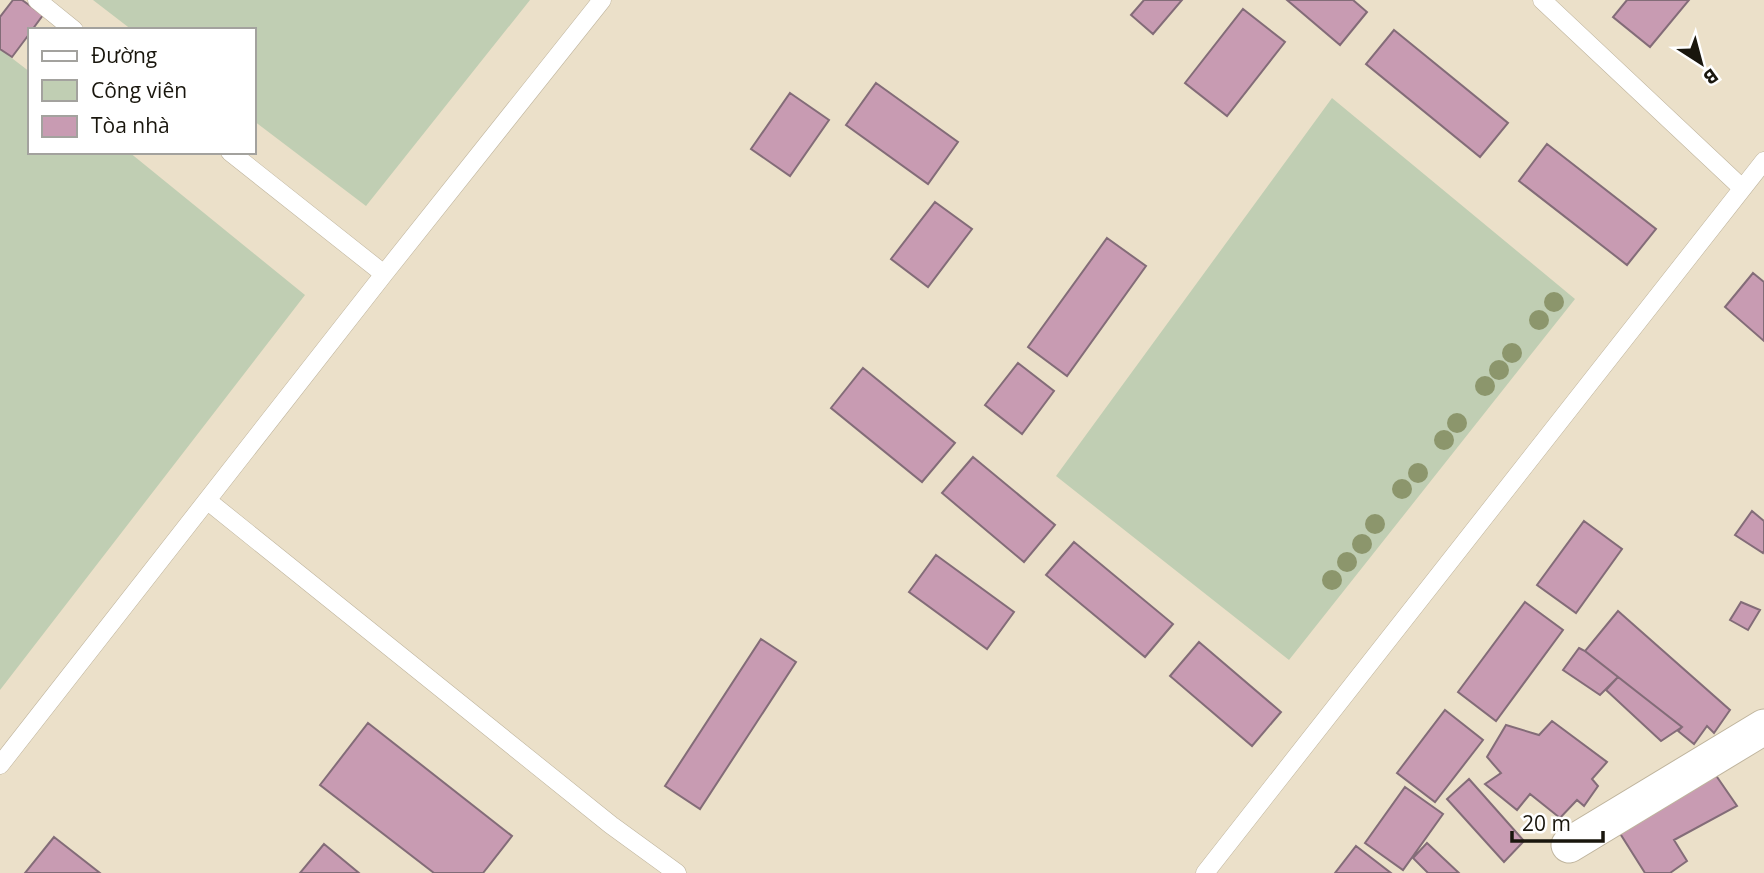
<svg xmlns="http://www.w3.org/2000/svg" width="1764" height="873" font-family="'Open Sans',sans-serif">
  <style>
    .green { fill: #c0ceb3 }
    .building { fill: #c89bb2; stroke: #836c78; stroke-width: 2 }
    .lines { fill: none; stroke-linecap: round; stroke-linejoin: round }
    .service-casing { stroke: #bfb49d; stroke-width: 19 }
    .minor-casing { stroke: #bfb49d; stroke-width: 37 }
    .service { stroke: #fff; stroke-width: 18 }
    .minor { stroke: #fff; stroke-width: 35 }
    .tree { fill: #8c966c }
  </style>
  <rect width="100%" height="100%" fill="#ebe0c9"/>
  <path class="green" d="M 93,0 L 530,0 L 366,206 L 254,121 L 254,30 L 132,30 Z
    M 0,49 L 30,72 L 30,152 L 129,152 L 305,295 L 0,690 Z
    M 1332,98 L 1575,299 L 1289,660 L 1056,476 Z"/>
  <path class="building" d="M 13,0 L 22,0 L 43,15 L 32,30 L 30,30 L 30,33 L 12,57 L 0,49 L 0,17 Z
    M 1144,0 L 1182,0 L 1153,34 L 1131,15 Z
    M 1287,0 L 1353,0 L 1367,12 L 1340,45 Z
    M 1627,0 L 1689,0 L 1650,47 L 1613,17 Z
    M 1243,9 L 1285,42 L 1227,116 L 1185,83 Z
    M 1394,30 L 1508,123 L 1480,157 L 1366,64 Z
    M 876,83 L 958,142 L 928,184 L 846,125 Z
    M 790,93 L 829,120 L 790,176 L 751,149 Z
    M 1547,144 L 1656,229 L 1627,265 L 1519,181 Z
    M 935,202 L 972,229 L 928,287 L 891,259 Z
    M 1107,238 L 1146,266 L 1067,376 L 1028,347 Z
    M 1753,273 L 1764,282 L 1764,341 L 1725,307 Z
    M 1018,363 L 1054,391 L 1022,434 L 985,405 Z
    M 863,368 L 955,443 L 922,482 L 831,408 Z
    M 973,457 L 1055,525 L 1024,562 L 942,493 Z
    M 1752,511 L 1764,521 L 1764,551 L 1763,553 L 1735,535 Z
    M 1584,521 L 1622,549 L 1576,613 L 1537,585 Z
    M 1074,542 L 1173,624 L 1145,657 L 1046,575 Z
    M 936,555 L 1014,612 L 987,649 L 909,592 Z
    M 1525,602 L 1563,630 L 1496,721 L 1458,692 Z
    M 1741,602 L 1760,610 L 1748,630 L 1730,620 Z
    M 1618,611 L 1730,710 L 1714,733 L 1707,726 L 1694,744 L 1678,731 L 1682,727 L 1585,651 Z
    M 761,639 L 796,662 L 700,809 L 665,786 Z
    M 1199,642 L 1281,712 L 1252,746 L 1170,676 Z
    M 1579,648 L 1585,651 L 1618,677 L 1600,695 L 1563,670 Z
    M 1618,677 L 1682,727 L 1661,741 L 1606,690 Z
    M 1445,710 L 1483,740 L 1435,802 L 1397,773 Z
    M 1552,721 L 1607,762 L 1592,779 L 1598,786 L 1584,806 L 1577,800 L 1560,818 L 1530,794 L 1517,810 L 1485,784 L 1501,773 L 1487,757 L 1506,725 L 1539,735 Z
    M 368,723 L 512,836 L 483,873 L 434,873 L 320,785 Z
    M 1715,774 L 1737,806 L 1674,840 L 1687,861 L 1670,873 L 1645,873 L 1616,827 Z
    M 1469,779 L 1524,841 L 1504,862 L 1447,799 Z
    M 1405,787 L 1443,814 L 1403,870 L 1365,843 Z
    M 54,837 L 100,873 L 25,873 Z
    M 1427,843 L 1459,873 L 1428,873 L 1413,858 Z
    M 324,844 L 359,873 L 300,873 Z
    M 1356,846 L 1391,873 L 1335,873 Z"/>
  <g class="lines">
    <g class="service-casing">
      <path id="service" d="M 37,0 L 74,30
        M 1542,0 L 1742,188
        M 230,152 L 384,274
        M 208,501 L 611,825 L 677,873
        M 0,765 L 384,274 L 602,0
        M 1205,873 L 1764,161"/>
    </g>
    <g class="minor-casing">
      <path id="minor" d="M 1569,845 L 1764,727"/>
    </g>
    <use href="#service" class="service"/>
    <use href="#minor" class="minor"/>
  </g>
  <g class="tree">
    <circle cx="1554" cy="302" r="10"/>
    <circle cx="1539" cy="320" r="10"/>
    <circle cx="1512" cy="353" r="10"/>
    <circle cx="1499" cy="370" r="10"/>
    <circle cx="1485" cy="386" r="10"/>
    <circle cx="1457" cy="423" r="10"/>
    <circle cx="1444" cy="440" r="10"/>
    <circle cx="1418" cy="473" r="10"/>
    <circle cx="1402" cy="489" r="10"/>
    <circle cx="1375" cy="524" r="10"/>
    <circle cx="1362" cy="544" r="10"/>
    <circle cx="1347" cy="562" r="10"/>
    <circle cx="1332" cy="580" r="10"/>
  </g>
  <rect x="28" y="28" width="228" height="126" fill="#ffffff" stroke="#a3a29e" stroke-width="2"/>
  <rect x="42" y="51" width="35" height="10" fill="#ffffff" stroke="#a3a29e" stroke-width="2"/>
  <text x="91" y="63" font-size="21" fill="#19160d">Đường</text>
  <rect x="42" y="80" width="35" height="21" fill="#c0ceb3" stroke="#a3a29e" stroke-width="2"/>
  <text x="91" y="98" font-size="21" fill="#19160d">Công viên</text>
  <rect x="42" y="116" width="35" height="21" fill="#c89bb2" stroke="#a3a29e" stroke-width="2"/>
  <text x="91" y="133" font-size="21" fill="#19160d">Tòa nhà</text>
  <g transform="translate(1701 63) rotate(144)" stroke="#ffffff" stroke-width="5" paint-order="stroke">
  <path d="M0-5L12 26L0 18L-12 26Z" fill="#19160d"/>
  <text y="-10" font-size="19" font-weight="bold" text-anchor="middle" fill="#19160d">B</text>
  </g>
  <path d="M1512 831v10h91v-10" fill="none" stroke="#19160d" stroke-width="3.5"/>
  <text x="1522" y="831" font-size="21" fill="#19160d" stroke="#ffffff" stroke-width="5" paint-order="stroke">20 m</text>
</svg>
